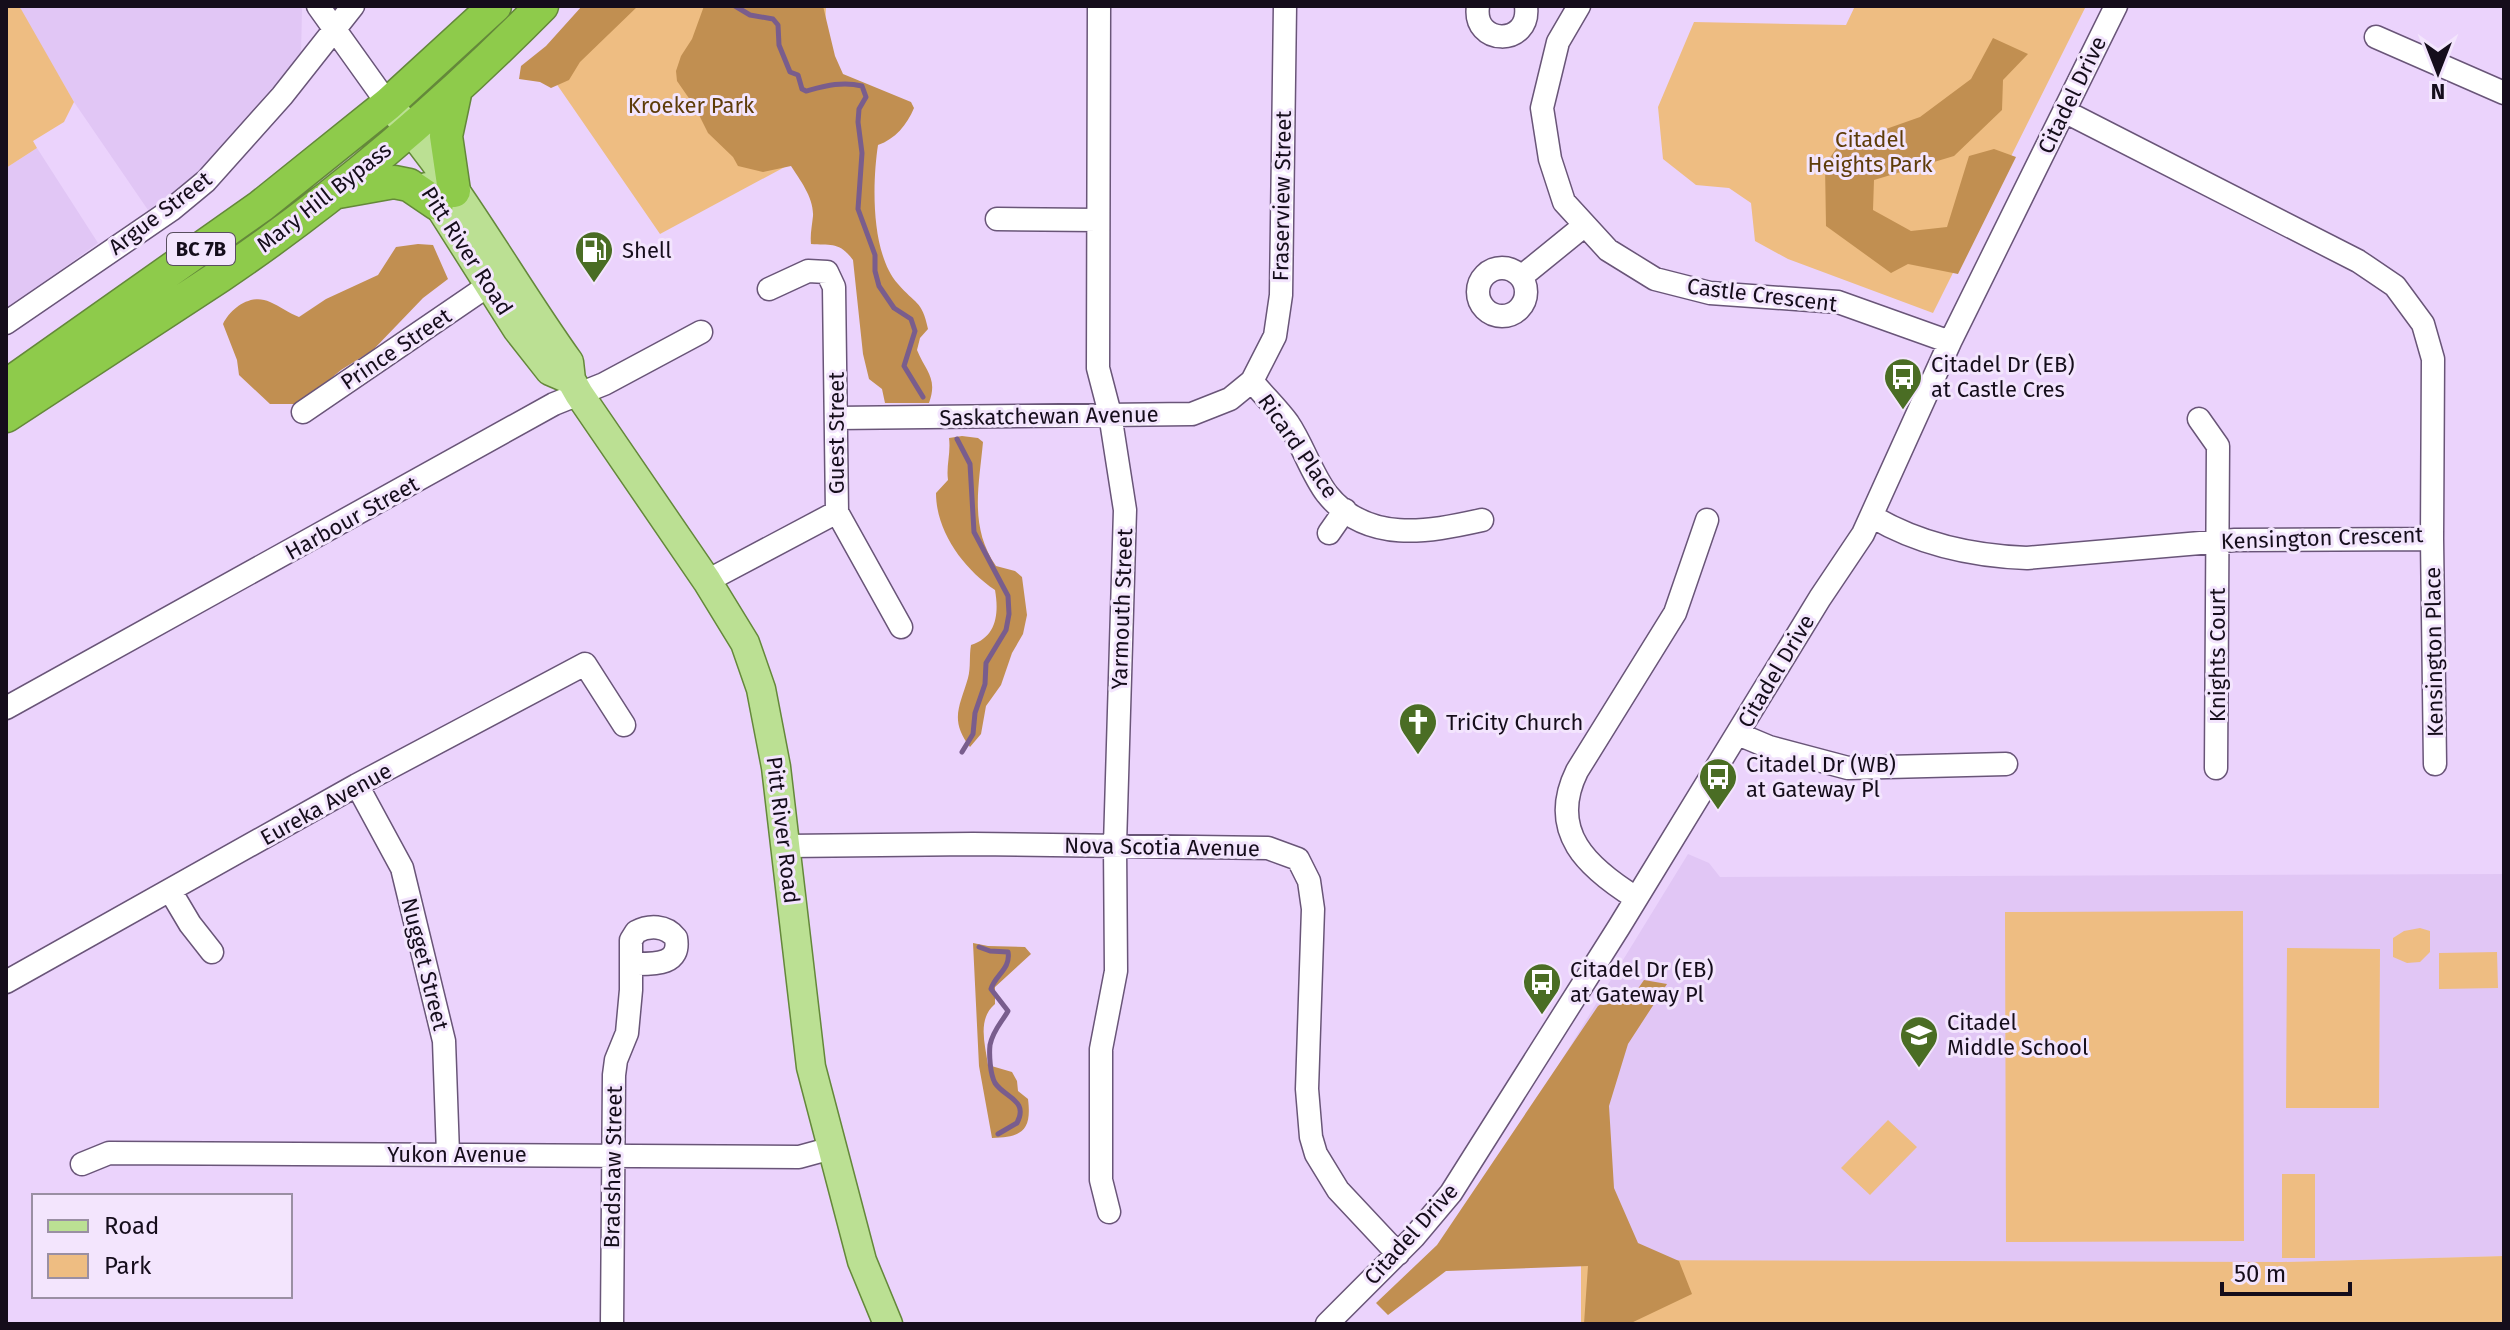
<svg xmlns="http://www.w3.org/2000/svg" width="2510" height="1330" font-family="'Fira Sans',sans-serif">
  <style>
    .built { fill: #e1c6f5 }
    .green { fill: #eebd82 }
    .forest { fill: #c18f51 }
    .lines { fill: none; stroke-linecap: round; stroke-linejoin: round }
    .stream { stroke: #795d8d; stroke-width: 5 }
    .minor-casing { stroke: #695578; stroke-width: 25 }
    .major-casing { stroke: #64883a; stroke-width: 31 }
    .highway-casing { stroke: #64883a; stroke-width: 35 }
    .minor { stroke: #fff; stroke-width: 22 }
    .major { stroke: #bbe093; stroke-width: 28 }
    .highway { stroke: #8ecb4b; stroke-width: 32 }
    .labels { text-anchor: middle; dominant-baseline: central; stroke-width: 6; stroke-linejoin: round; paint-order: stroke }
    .shield { fill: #f3e5fd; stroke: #584e5f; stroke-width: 2 }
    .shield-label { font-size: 20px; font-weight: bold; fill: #150d1b }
    .street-label { font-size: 22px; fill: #150d1b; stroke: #f3e5fd }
    .park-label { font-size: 22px; fill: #5e3c09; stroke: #f3e5fd }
    .poi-label { font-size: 22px; fill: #150d1b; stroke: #f3e5fd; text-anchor: start }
  </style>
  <rect width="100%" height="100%" fill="#ebd3fc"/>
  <path class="built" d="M 18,6 L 300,6 L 302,9 L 301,55 L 203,166 L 178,190 L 148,210 L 74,102 Z
    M 37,148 L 98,243 L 6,310 L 6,168 Z
    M 1688,854 L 1709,863 L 1720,877 L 2504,874 L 2504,1256 L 2282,1262 L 1439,1260 Z"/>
  <path class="green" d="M 6,6 L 18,6 L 21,9 L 74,102 L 64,122 L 33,141 L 37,148 L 6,168 Z
    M 610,6 L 826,6 L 820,148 L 660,234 L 549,73 Z
    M 1855,6 L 2086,6 L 1933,313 L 1788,259 L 1755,241 L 1751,203 L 1729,188 L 1696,185 L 1663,159 L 1658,107 L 1694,22 L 1846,25 Z
    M 2243,911 L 2244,1241 L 2006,1242 L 2005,912 Z
    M 2420,928 L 2430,931 L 2430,952 L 2420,962 L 2407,963 L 2393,957 L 2393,938 L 2404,931 Z
    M 2287,948 L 2380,949 L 2379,1108 L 2286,1108 Z
    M 2497,952 L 2498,988 L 2439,989 L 2439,953 Z
    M 1888,1120 L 1917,1147 L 1870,1195 L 1841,1168 Z
    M 2282,1174 L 2315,1174 L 2315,1258 L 2282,1258 Z
    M 2504,1256 L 2504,1324 L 1581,1324 L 1581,1260 L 2282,1262 Z"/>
  <path class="forest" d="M 582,6 L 638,6 L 580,62 L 569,80 L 551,88 L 540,82 L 519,79 L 521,66 L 546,46 Z
    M 704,6 L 823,6 L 835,56 L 843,74 L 911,102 L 914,108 C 907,125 895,139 878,145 C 872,184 871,254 898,284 C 915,304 922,300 928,329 L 920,338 L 917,350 C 926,372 938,378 929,403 L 885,403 L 882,389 L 869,379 L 863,354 L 853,260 C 839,241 831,246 811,244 C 810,234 812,226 813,216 C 814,198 800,180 791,166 L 763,172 L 738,166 L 733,157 L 708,133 L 695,107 L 677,81 L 676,71 L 681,56 L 692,39 Z
    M 1993,38 L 2028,54 L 2003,80 L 2002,110 L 1954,156 L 1874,180 L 1873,210 L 1911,231 L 1947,227 L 1969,156 L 1994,149 L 2016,157 L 1958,274 L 1908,264 L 1891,273 L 1826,226 L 1825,165 L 1838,146 L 1920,117 L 1971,79 Z
    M 418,244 L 433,245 L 448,279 L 423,298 L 373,350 L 341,370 L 300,404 L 270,404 L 239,375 L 237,360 L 223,324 C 231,308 251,293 270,302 C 280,306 288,313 299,317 L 326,299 L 378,275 L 396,247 Z
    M 962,436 L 978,438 L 983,442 C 979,486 969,527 996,566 L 1015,571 L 1022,577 L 1027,615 L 1023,634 L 1012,653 L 1001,685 L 986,706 L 981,734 L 970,747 C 949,720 960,706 968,678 C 971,667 969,656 971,645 C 997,637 999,613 995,590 C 964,569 936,532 936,493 L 948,480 C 946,466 951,453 949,438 Z
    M 973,943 L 988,946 L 1025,947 L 1031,954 L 995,987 L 995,1004 C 977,1019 985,1044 988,1065 L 1012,1072 L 1017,1081 L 1018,1091 L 1028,1099 C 1032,1131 1022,1137 992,1138 L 979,1066 Z
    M 1644,980 L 1667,984 L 1628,1044 L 1609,1106 L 1614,1188 L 1638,1243 L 1679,1261 L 1692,1294 L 1629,1324 L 1584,1324 L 1588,1266 L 1446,1271 L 1388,1315 L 1376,1303 L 1437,1245 L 1598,1006 L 1619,993 L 1630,1000 Z"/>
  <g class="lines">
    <path class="stream" d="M 735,6 L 750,15 L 773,19 L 778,25 L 779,45 L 790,72 L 798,75 L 802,89 L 806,91 C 825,86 842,81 862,86 L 866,97 L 859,109 L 858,122 L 862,153 L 858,209 L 875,255 L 875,271 L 879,286 L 894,308 L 911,319 L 915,331 L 904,366 L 923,397
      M 957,439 L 970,464 L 974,532 L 1008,596 L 1009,614 L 1006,630 L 986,663 L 985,684 L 975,713 L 973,734 L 962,752
      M 979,947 L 990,951 L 1008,952 C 1011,969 995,975 991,989 L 1008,1011 C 1002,1022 993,1030 990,1045 C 989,1054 990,1074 995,1083 C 1005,1098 1029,1100 1017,1123 L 998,1134"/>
    <g class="minor-casing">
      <path id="minor" d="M 318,6 L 388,104
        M 1099,6 L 1098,368 L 1110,414 L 1125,510 L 1115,845 L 1116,971 L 1101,1049 L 1101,1180 L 1109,1212
        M 1478,6 C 1472,46 1531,47 1526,6
        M 1579,6 L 1558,42 L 1542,108 L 1550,159 L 1564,202 L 1608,250 L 1655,279 L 1710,293 L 1838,302 L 1950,342
        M 2376,37 L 2504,93
        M 997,219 L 1097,220
        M1478 292a24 24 0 1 1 48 0a24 24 0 1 1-48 0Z
        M 1521,277 L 1585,225
        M 769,289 L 808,271 L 827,272 L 834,287 L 837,512 L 901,627
        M 6,323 L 171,210 L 206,181 L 282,96 L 353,6
        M 1252,381 C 1263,395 1277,408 1288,423 C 1303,445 1311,473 1327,494 C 1367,544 1428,532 1482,520
        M 303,412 L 489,285
        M 836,418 L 1192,414 L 1230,399 L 1252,381 L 1275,336 L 1281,295 L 1285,6
        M 2199,419 L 2218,446 L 2216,768
        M 1873,517 C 1919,544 1973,556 2027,558 L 2235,540 L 2432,539 L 2433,359 L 2423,324 L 2395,286 L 2358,261 L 2064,111
        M 1329,533 L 1345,510
        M 2432,539 L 2435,764
        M 707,581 L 837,512
        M 6,708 L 554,404 L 604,384 L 701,332
        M 1738,734 L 1769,747 L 1848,768 L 2006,764
        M 357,785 L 402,868 L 444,1041 L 448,1154
        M 787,846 L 973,844 L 1268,848 L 1298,859 L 1309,881 L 1313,909 L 1307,1089 L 1311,1137 L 1316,1154 L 1338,1190 L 1398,1254
        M 171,892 L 190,924 L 212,952
        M 1636,898 C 1588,868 1547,832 1577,771 L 1675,613 L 1707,520
        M 6,982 L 357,785 L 585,664 L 624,725
        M 82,1164 L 109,1153 L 799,1157 L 832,1148
        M 612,1324 L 614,1075 L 616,1060 L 627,1033 L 631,990 L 631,940 L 636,932 C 649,925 666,925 676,938 C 681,966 653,964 632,964
        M 1327,1324 L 1414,1237 L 1451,1193 L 1619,927 L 1820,598 L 1863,534 L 1950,342 L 2116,6"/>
    </g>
    <g class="major-casing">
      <path id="major" d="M 388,104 C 458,182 508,277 569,362 L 571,380 L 579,394 L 707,581 L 745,643 L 761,689 L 776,767 L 811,1067 L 862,1261 L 888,1324
        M 427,187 L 517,329 L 550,371 L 571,380"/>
    </g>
    <g class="highway-casing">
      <path id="highway" d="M 454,191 L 446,136 L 456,89
        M 338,192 L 394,182 L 409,185 L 437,204
        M 6,386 L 261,206 L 388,104 L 495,6
        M 6,416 C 77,369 149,323 220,276 C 336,198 444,105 542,6"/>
    </g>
    <use href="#minor" class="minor"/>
    <use href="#major" class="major"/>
    <use href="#highway" class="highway"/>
  </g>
  <defs>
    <g id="fuel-pin" transform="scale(2)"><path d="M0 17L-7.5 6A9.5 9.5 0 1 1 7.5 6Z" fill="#4a6d24" stroke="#f3e5fd"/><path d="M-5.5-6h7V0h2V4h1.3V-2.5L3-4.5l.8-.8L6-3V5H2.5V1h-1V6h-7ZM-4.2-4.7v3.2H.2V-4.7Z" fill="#fff"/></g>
    <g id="bus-pin" transform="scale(2)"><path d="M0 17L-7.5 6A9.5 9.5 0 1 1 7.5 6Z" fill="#4a6d24" stroke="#f3e5fd"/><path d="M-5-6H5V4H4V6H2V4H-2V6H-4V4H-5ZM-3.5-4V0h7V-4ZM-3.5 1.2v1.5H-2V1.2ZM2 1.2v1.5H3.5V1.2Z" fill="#fff"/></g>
    <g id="church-pin" transform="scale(2)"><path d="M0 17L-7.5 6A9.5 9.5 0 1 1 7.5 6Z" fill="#4a6d24" stroke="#f3e5fd"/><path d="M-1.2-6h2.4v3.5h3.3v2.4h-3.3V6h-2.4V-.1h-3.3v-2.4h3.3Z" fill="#fff"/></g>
    <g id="school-pin" transform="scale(2)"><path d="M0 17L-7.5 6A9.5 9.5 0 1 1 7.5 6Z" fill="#4a6d24" stroke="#f3e5fd"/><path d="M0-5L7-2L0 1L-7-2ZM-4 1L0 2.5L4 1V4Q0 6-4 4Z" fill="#fff"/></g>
  </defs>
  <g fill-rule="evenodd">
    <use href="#fuel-pin" x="594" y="250"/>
    <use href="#bus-pin" x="1903" y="377"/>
    <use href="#church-pin" x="1418" y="722"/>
    <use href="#bus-pin" x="1718" y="777"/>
    <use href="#bus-pin" x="1542" y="982"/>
    <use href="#school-pin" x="1919" y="1035"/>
  </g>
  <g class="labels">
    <rect class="shield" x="167" y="233" width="68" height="32" rx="6"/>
    <g class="shield-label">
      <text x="201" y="249">BC 7B</text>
    </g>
    <g class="street-label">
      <text transform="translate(2072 95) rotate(-64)">Citadel Drive</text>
      <text transform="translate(1282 196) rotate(-89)">Fraserview Street</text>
      <text transform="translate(324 197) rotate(-38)">Mary Hill Bypass</text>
      <text transform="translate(160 213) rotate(-37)">Argue Street</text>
      <text transform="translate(467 251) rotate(57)">Pitt River Road</text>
      <text transform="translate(1762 295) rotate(7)">Castle Crescent</text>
      <text transform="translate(396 349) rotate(-34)">Prince Street</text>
      <text transform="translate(1049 416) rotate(-1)">Saskatchewan Avenue</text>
      <text transform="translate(836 433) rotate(-90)">Guest Street</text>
      <text transform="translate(1298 446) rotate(55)">Ricard Place</text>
      <text transform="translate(352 518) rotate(-29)">Harbour Street</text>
      <text transform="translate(2322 538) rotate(-2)">Kensington Crescent</text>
      <text transform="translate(1122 609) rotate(-88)">Yarmouth Street</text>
      <text transform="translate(2434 652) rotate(-91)">Kensington Place</text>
      <text transform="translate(2217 655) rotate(-90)">Knights Court</text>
      <text transform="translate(1776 671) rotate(-59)">Citadel Drive</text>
      <text transform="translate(326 804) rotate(-29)">Eureka Avenue</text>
      <text transform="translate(783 830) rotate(83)">Pitt River Road</text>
      <text transform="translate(1162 847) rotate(1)">Nova Scotia Avenue</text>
      <text transform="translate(425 964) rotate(76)">Nugget Street</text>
      <text x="457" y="1154">Yukon Avenue</text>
      <text transform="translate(613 1167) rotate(-89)">Bradshaw Street</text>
      <text transform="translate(1411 1234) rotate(-48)">Citadel Drive</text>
    </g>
    <g class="park-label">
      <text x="691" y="105">Kroeker Park</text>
      <text x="1870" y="139">Citadel<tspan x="1870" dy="25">Heights Park</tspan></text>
    </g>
    <g class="poi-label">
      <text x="622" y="250">Shell</text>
      <text x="1931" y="364">Citadel Dr (EB)<tspan x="1931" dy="25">at Castle Cres</tspan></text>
      <text x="1446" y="722">TriCity Church</text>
      <text x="1746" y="764">Citadel Dr (WB)<tspan x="1746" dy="25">at Gateway Pl</tspan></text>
      <text x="1570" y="969">Citadel Dr (EB)<tspan x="1570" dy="25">at Gateway Pl</tspan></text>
      <text x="1947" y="1022">Citadel<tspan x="1947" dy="25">Middle School</tspan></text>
    </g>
  </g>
  <rect width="2510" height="1330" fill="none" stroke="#150d1b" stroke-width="16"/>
  <rect x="32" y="1194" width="260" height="104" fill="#f3e5fd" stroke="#9a8fa3" stroke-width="2"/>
  <rect x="48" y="1220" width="40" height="12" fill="#bbe093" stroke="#9a8fa3" stroke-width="2"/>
  <text x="104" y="1234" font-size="24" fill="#150d1b">Road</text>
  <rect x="48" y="1254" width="40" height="24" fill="#eebd82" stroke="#9a8fa3" stroke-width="2"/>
  <text x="104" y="1274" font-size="24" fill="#150d1b">Park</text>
  <g transform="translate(2438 72) rotate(180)" stroke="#f3e5fd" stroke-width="6" paint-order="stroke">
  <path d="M0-6L14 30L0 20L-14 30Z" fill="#150d1b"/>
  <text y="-12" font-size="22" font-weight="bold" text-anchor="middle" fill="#150d1b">N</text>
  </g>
  <path d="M2222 1282v12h128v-12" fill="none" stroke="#150d1b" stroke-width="4"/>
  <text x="2234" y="1282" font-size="24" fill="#150d1b" stroke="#f3e5fd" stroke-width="6" paint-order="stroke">50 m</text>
</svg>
